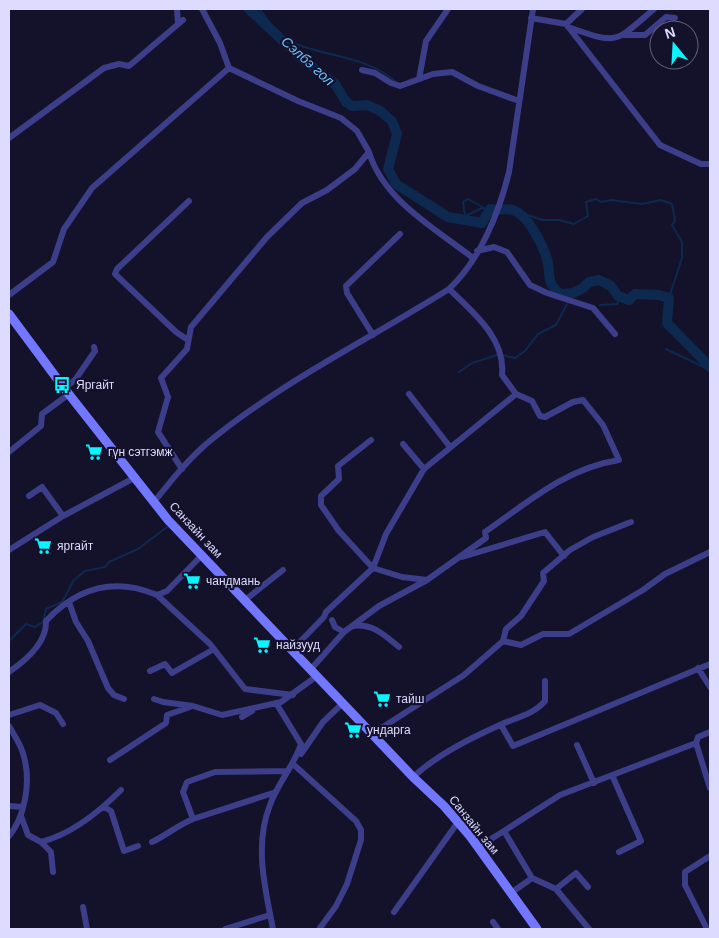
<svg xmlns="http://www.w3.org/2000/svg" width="719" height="938" font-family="Helvetica,sans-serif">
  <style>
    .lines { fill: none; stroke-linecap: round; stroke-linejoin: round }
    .stream { stroke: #0d294f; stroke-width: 2 }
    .river { stroke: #0d294f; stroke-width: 10 }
    .street { stroke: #3c3e8a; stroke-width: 6 }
    .secondary { stroke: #7277ff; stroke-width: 9 }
    .labels { text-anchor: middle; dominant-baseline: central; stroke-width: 4.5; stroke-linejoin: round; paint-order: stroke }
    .poi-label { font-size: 12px; fill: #dddbff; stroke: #14112b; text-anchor: start }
    .street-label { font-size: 12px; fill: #dddbff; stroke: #14112b }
    .water-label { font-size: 14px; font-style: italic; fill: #69c3ff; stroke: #14112b }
  </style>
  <rect width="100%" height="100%" fill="#14112b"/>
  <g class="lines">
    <path class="stream" d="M 259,9 C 265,15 278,36 284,39 C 319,57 365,54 396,82
      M 513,210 L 542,220 L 559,220 L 574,224 L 588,216 L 586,202 L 596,199 L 601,202 L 611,200 L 642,204 L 661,200 L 672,204 L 675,221 L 672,225 L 682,242 L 682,258 L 669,298
      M 465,216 L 463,202 L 468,199 L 486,209
      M 459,219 L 482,208 L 490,209
      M 569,298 L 573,293
      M 600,305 L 617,304 L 620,297
      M 666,349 L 710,370
      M 502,355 L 515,358 L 525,351 L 538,334 L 556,325 L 568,302
      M 459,372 L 472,363 L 497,355
      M 9,641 L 26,624 L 35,627 L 43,622 L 46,609 L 62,602 L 74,580 L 85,571 L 105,567 L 109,562 L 138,549 L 167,527"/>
    <path class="river" d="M 249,9 L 302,59 L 335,84 L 346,102 L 352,106 L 367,105 L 379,110 L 392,121 L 397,134 L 388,169 L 396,184 L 448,217 L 482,223 L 490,209 C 497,211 507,208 513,210 C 528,215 541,242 546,256 C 552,273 544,281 560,294 L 573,293 L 583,288 L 589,282 L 599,280 L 611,286 L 618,296 L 629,300 L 635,294 L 659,295 L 669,298 L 667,323 L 710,367"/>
    <path class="street" d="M 177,9 L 178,24
      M 531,18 L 566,24 L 660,145 L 701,164 L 710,164
      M 566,24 L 582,9
      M 568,27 C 619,45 614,43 654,9
      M 624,35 L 645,35 L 666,17 L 675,18
      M 362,70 L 375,73 L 391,83 L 400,86 L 433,74 L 452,72 L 478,86 L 519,101
      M 419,79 L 426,41 L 448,9
      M 9,138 L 104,68 L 119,64 L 129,66 L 183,20
      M 369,152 C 383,200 436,229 473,258
      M 477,251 L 494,247 L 507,252 L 530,285 L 547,293 L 593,308 L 615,334
      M 9,295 L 53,262 L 64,229 L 92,188 L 229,68
      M 373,335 L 347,293 L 346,286 L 400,234
      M 188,340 L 176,332 L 115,274 L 117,269 L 189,201
      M 64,388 L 75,380 L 95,351 L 94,347
      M 409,394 L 450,447
      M 371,440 L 338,466 L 339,479 L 321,496 L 321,505 L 339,531 L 373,568 L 402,577 L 427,580 L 486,538 L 485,532 C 527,503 566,468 619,460 L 603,425 L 583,400 L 573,402 L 545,417 L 540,416 L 532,401 L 516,394 L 502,375 C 506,339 473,312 449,289
      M 403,444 L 424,469
      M 9,452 L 41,426 L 42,414 L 69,394
      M 182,469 L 158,432 L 168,397 L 161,378 L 187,349 L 191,327 L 267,237 L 302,203 L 327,190 L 355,169 L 369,152 L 357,131 L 341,118 L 298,101 L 229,68 L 220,43 L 202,9
      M 29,496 L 42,487 L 63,516
      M 154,502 C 170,482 186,462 205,445 C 279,383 368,340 449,289 C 480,260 499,213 509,172 L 533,9
      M 9,550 L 63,516 L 134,478
      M 462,557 L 545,532 L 564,556
      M 157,595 L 210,644 L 245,689 L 293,695
      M 245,600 L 283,570
      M 69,602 L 76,622 L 88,641 L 108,688 L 114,695 L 124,699
      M 332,620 L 335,627 L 344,632 L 379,606 L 427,580
      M 352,626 C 373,623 384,635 399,647
      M 503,641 L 521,645 L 543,634 L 569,634 L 643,590 L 665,574 L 710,552
      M 292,650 L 324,617 L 326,612 L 373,568 L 386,534 L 424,469 L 516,394
      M 698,668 L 710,687
      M 311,669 L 344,632
      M 150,671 L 165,664 L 172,673 L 214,649
      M 9,672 C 25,661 47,642 46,621 C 77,588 114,577 157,595 L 167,591 L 202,555
      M 154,699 L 163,702 L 193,706 L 222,715 L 281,702 L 317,676
      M 9,715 L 40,705 L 56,713 L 63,724
      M 242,717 L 252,711
      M 501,725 L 513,746 L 710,664
      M 9,726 C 14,735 22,746 24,757 C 31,782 25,817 9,836
      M 710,732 L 698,737 L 696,743 L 710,788
      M 372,734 L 464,675 L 503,641 L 506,629 L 521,616 L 544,581 L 543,573 L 570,550 L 593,537 L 631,522
      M 577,745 L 594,783
      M 301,754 L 323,722 L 343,703
      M 110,760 L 166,723 L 167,715 L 190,707
      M 293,764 L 356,821 L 361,830 L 361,840 L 347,884 L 336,906 L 320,928
      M 612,775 L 641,841 L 619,852
      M 413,777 C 438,754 471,738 502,724 C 518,717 534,714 545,701 L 545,681
      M 276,792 L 193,819 L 183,792 L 187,782 L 215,772 L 288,771
      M 9,806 L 23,807
      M 104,807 L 111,811 L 124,851 L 138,846
      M 21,816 L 28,835 L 41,842 C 72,834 99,812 121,790
      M 41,842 L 51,852 L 53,872
      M 152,842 C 167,835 178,825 193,819
      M 478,847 L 504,831
      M 532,878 L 504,831 L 560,795 L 696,743
      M 556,889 L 576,873 L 588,887
      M 511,893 L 532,878 L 556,889 L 589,929
      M 83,907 L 87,929
      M 394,912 L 458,822
      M 493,922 L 498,929
      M 225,929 L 270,915
      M 273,929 C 265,888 254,845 270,805 C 278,782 294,766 301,744 L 276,703
      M 707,929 L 685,885 L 685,872 L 710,856"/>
    <path class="secondary" d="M 9,314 L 64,388 L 168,520 L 413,777 L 444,806 L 470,836 L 537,929"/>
  </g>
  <defs>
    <g id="bus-bare" transform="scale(1.35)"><path d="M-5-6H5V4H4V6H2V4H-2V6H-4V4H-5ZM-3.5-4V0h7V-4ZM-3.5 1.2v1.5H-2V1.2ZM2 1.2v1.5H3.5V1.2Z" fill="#07f5ff" stroke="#14112b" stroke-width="2.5" paint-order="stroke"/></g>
    <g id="supermarket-bare" transform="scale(1.35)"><path d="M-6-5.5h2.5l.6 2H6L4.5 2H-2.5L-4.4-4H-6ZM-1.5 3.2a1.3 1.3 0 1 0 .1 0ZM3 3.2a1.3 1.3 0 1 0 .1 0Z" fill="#07f5ff" stroke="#14112b" stroke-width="2.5" paint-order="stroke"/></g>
  </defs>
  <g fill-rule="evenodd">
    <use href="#bus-bare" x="62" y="385"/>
    <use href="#supermarket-bare" x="94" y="452"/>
    <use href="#supermarket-bare" x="43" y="546"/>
    <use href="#supermarket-bare" x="192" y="581"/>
    <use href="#supermarket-bare" x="262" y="645"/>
    <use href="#supermarket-bare" x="382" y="699"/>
    <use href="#supermarket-bare" x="353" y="730"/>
  </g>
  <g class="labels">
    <g class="poi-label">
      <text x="76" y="385">Яргайт</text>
      <text x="108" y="452">гүн сэтгэмж</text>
      <text x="57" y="546">яргайт</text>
      <text x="206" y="581">чандмань</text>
      <text x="276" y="645">найзууд</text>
      <text x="396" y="699">тайш</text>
      <text x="367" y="730">ундарга</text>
    </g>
    <g class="street-label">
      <text transform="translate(196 530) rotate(47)">Санзайн зам</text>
      <text transform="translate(474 825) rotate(51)">Санзайн зам</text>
    </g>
    <g class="water-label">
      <text transform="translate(308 61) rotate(42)">Сэлбэ гол</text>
    </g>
  </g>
  <rect width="719" height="938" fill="none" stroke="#dddbff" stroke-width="20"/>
  <g transform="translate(674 45) rotate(342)"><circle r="24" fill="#14112b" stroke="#646280"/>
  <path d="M0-4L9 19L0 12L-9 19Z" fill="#07f5ff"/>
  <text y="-8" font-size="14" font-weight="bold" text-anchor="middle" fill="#dddbff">N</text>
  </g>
</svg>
